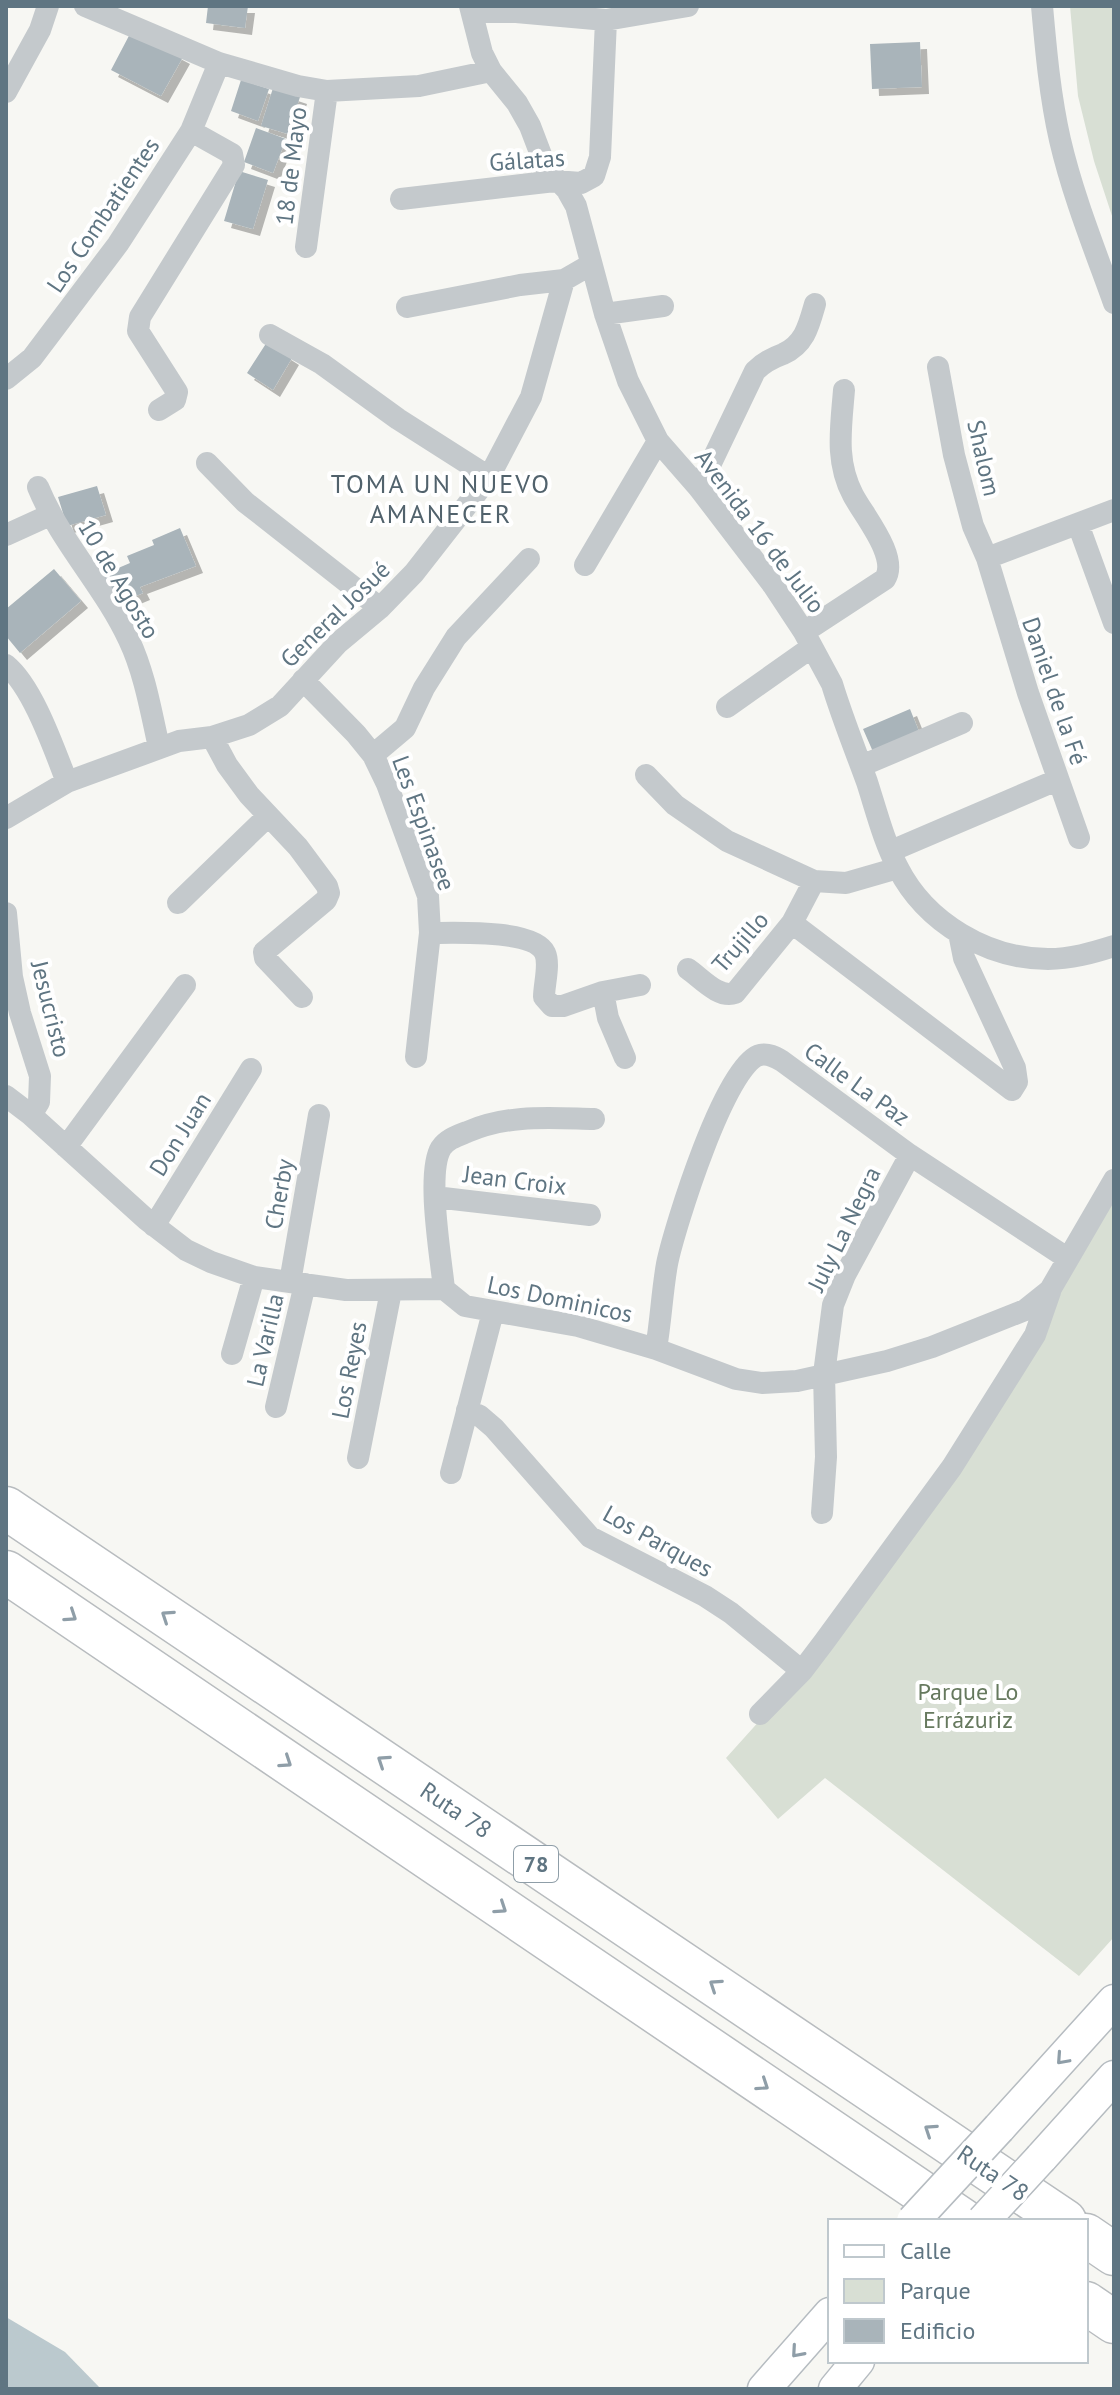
<svg xmlns="http://www.w3.org/2000/svg" width="1120" height="2395" font-family="'PT Sans',sans-serif">
  <style>
    .green { fill: #d8dfd4 }
    .water { fill: #bbc9ce }
    .building { fill: #a9b4ba; filter: url(#shadow) }
    .lines { fill: none; stroke-linecap: round; stroke-linejoin: round }
    .secondary-casing { stroke: #b6bcc1; stroke-width: 35 }
    .highway-casing { stroke: #b8bcbf; stroke-width: 45 }
    .street { stroke: #c4c9cc; stroke-width: 22 }
    .secondary { stroke: #fff; stroke-width: 32 }
    .highway { stroke: #fff; stroke-width: 42 }
    .secondary-bridge-casing { stroke: #b6bcc1; stroke-width: 35; stroke-linecap: butt }
    .secondary-bridge { stroke: #fff; stroke-width: 32 }
    .oneway { stroke: #8f9ea8 }
    .labels { text-anchor: middle; dominant-baseline: central; stroke-width: 8; stroke-linejoin: round; paint-order: stroke }
    .shield { fill: #fff; stroke: #8f9ea8; stroke-width: 2 }
    .shield-label { font-size: 22px; font-weight: bold; fill: #5f7582 }
    .street-label { font-size: 24px; fill: #5f7582; stroke: #fff }
    .park-label { font-size: 24px; fill: #66795e; stroke: #fff }
    .neighbourhood-label { font-size: 26px; letter-spacing: 2px; fill: #51626c; stroke: #fff }
  </style>
  <defs>
    <filter id="shadow"><feDropShadow dx="7" dy="7" stdDeviation="0" flood-color="#0004"/></filter>
  </defs>
  <rect width="100%" height="100%" fill="#f7f7f3"/>
  <path class="green" d="M 1070,6 L 1114,6 L 1114,222 L 1094,161 L 1078,96 Z
    M 1114,1199 L 1114,1937 L 1079,1976 L 825,1778 L 778,1819 L 726,1758 L 851,1619 Z"/>
  <path class="water" d="M 6,2317 L 65,2352 L 101,2389 L 6,2389 Z"/>
  <path class="building" d="M 208,6 L 248,6 L 245,28 L 206,23 Z
    M 132,30 L 183,57 L 161,96 L 111,70 Z
    M 920,42 L 922,87 L 872,89 L 870,44 Z
    M 241,80 L 269,89 L 258,121 L 231,111 Z
    M 273,88 L 300,97 L 288,134 L 261,126 Z
    M 256,128 L 286,139 L 273,173 L 244,162 Z
    M 239,171 L 268,180 L 253,229 L 224,221 Z
    M 267,342 L 292,358 L 273,390 L 247,373 Z
    M 97,486 L 106,515 L 67,526 L 58,497 Z
    M 180,528 L 196,566 L 140,587 L 143,593 L 114,605 L 102,575 L 130,563 L 127,556 L 154,545 L 152,540 Z
    M 54,569 L 81,601 L 20,653 L 6,636 L 6,609 Z
    M 910,709 L 920,734 L 874,754 L 863,729 Z"/>
  <g class="lines">
    <g class="secondary-casing">
      <path id="secondary" d="M 999,2128 L 1114,2001
        M 1041,2158 L 1114,2077
        M 764,2389 L 830,2314
        M 835,2389 L 858,2361"/>
    </g>
    <g class="highway-casing">
      <path id="highway" d="M 6,1508 L 1065,2221
        M 6,1572 L 964,2221
        M 1086,2235 L 1114,2254
        M 1086,2303 L 1114,2322"/>
    </g>
    <path class="street" d="M 85,6 L 219,63 L 298,86 L 327,91 L 419,86 L 491,71
      M 470,6 L 482,53 L 491,71 L 517,103 L 530,126 L 546,168 L 567,190 L 576,206 L 605,314 L 628,381 L 658,441 L 699,488 L 773,585 L 804,632 L 832,684 C 842,717 855,749 867,782 C 876,810 884,842 898,868 C 926,923 988,959 1048,959 C 1071,959 1092,953 1114,946
      M 1042,6 C 1046,51 1050,96 1060,140 C 1073,196 1095,250 1114,303
      M 473,12 L 516,12 L 606,20 L 688,6
      M 6,92 L 40,30 L 48,6
      M 401,199 L 555,181 L 581,183 L 594,176 L 600,157 L 606,20
      M 306,247 L 327,91
      M 407,307 L 520,285 L 564,280
      M 605,314 L 663,306
      M 270,335 L 322,364 L 398,419 L 489,477
      M 938,367 L 954,455 L 973,526 L 987,558 L 1028,693 L 1079,838
      M 6,379 L 32,358 L 118,244 L 191,131 L 219,63
      M 159,410 L 175,400 L 177,392 L 138,331 L 140,317 L 234,165 L 232,154 L 191,131
      M 207,463 L 245,502 L 380,608
      M 38,487 C 61,543 104,586 129,640 C 145,674 151,712 159,747
      M 699,488 L 755,371 C 764,362 772,358 783,354 C 805,344 809,325 815,304
      M 1078,524 L 1114,623
      M 6,535 L 50,515
      M 987,558 L 1114,510
      M 585,565 L 658,441
      M 804,632 L 885,579 C 899,557 864,516 853,495 C 835,461 841,428 844,390
      M 6,665 C 33,687 54,749 67,782
      M 303,680 L 356,734 L 373,755 L 387,784 L 428,896 L 430,933 L 416,1057
      M 727,707 L 812,647
      M 212,737 L 227,765 L 249,795 L 298,847 L 327,886 L 329,893 L 326,900 L 264,952 L 265,958 L 302,997
      M 373,755 L 405,728 L 424,688 L 456,637 L 529,559
      M 861,766 L 962,723
      M 646,775 L 675,805 L 727,841 L 814,881 L 846,883 L 898,868
      M 6,818 L 67,782 L 179,741 L 212,737 L 249,725 L 280,706 L 338,643 L 380,608 L 414,573 L 489,477 L 531,397 L 564,280 L 590,265
      M 891,851 L 1057,780
      M 178,903 L 267,817
      M 6,913 L 12,977 L 20,1013 L 40,1076 L 39,1102 L 31,1115
      M 792,923 L 1012,1090 L 1017,1082 L 1015,1068 L 964,958 L 959,933
      M 430,933 C 453,933 534,929 545,953 C 550,964 544,985 544,997 L 552,1006 L 563,1006 L 603,992 L 640,985
      M 688,969 C 701,978 719,999 735,993 L 792,923 L 814,881
      M 603,992 L 608,1018 L 625,1058
      M 6,1096 L 31,1115 L 147,1220 L 186,1250 L 211,1262 L 254,1277 L 346,1290 L 444,1289 L 465,1306 L 578,1326 L 656,1349 L 736,1379 L 762,1383 L 797,1381 L 887,1361 L 932,1347 L 1025,1310 L 1050,1290 L 1114,1180
      M 66,1147 L 185,985
      M 435,1197 L 590,1215
      M 154,1226 L 251,1069
      M 290,1282 L 319,1115
      M 444,1289 C 441,1258 426,1173 441,1148 C 447,1139 457,1136 467,1132 C 509,1114 549,1118 594,1119
      M 656,1349 C 661,1320 662,1292 667,1264 C 674,1229 726,1062 760,1055 C 768,1053 775,1057 782,1061 L 910,1155 L 1067,1258
      M 232,1354 L 254,1277
      M 276,1407 L 305,1284
      M 467,1410 L 480,1416 L 494,1428 L 590,1537 L 705,1596 L 731,1613 L 802,1671
      M 358,1458 L 391,1291
      M 451,1473 L 493,1312
      M 822,1513 L 826,1457 L 824,1374 L 833,1305 L 845,1275 L 910,1155
      M 760,1714 L 802,1671 L 824,1642 L 952,1467 L 1035,1335 L 1050,1292"/>
    <use href="#secondary" class="secondary"/>
    <use href="#highway" class="highway"/>
    <g class="secondary-bridge-casing">
      <path id="secondary-bridge" d="M 913,2221 L 999,2128
        M 983,2221 L 1041,2158"/>
    </g>
    <use href="#secondary-bridge" class="secondary-bridge"/>
  </g>
  <defs><path id="oneway-chevron" d="M-2-3.5L2.5 0L-2 3.5" fill="none" stroke-width="1.6" stroke-linecap="round" stroke-linejoin="round" transform="scale(2)"/></defs>
  <g class="oneway">
    <use href="#oneway-chevron" transform="translate(71 1616) rotate(34)"/>
    <use href="#oneway-chevron" transform="translate(167 1616) rotate(-146)"/>
    <use href="#oneway-chevron" transform="translate(383 1761) rotate(-146)"/>
    <use href="#oneway-chevron" transform="translate(286 1762) rotate(34)"/>
    <use href="#oneway-chevron" transform="translate(501 1908) rotate(34)"/>
    <use href="#oneway-chevron" transform="translate(715 1985) rotate(-146)"/>
    <use href="#oneway-chevron" transform="translate(1062 2059) rotate(132)"/>
    <use href="#oneway-chevron" transform="translate(763 2085) rotate(34)"/>
    <use href="#oneway-chevron" transform="translate(930 2130) rotate(-146)"/>
    <use href="#oneway-chevron" transform="translate(797 2352) rotate(131)"/>
  </g>
  <g class="labels">
    <rect class="shield" x="514" y="1846" width="44" height="36" rx="6"/>
    <g class="shield-label">
      <text x="536" y="1864">78</text>
    </g>
    <g class="street-label">
      <text transform="translate(527 160) rotate(-4)">Gálatas</text>
      <text transform="translate(291 166) rotate(-83)">18 de Mayo</text>
      <text transform="translate(103 215) rotate(-56)">Los Combatientes</text>
      <text transform="translate(984 458) rotate(77)">Shalom</text>
      <text transform="translate(760 531) rotate(53)">Avenida 16 de Julio</text>
      <text transform="translate(119 579) rotate(59)">10 de Agosto</text>
      <text transform="translate(335 614) rotate(-44)">General Josué</text>
      <text transform="translate(1055 691) rotate(71)">Daniel de la Fé</text>
      <text transform="translate(424 823) rotate(70)">Les Espinasee</text>
      <text transform="translate(740 942) rotate(-49)">Trujillo</text>
      <text transform="translate(51 1009) rotate(76)">Jesucristo</text>
      <text transform="translate(857 1084) rotate(36)">Calle La Paz</text>
      <text transform="translate(180 1134) rotate(-58)">Don Juan</text>
      <text transform="translate(515 1180) rotate(7)">Jean Croix</text>
      <text transform="translate(279 1194) rotate(-80)">Cherby</text>
      <text transform="translate(844 1229) rotate(-64)">July La Negra</text>
      <text transform="translate(560 1299) rotate(12)">Los Dominicos</text>
      <text transform="translate(265 1340) rotate(-77)">La Varilla</text>
      <text transform="translate(349 1370) rotate(-79)">Los Reyes</text>
      <text transform="translate(658 1541) rotate(29)">Los Parques</text>
      <text transform="translate(456 1810) rotate(34)">Ruta 78</text>
      <text transform="translate(993 2173) rotate(34)">Ruta 78</text>
    </g>
    <g class="park-label">
      <text x="968" y="1691">Parque Lo<tspan x="968" dy="28">Errázuriz</tspan></text>
    </g>
    <g class="neighbourhood-label">
      <text x="441" y="483">TOMA UN NUEVO<tspan x="441" dy="30">AMANECER</tspan></text>
    </g>
  </g>
  <rect width="1120" height="2395" fill="none" stroke="#5f7582" stroke-width="16"/>
  <rect x="828" y="2219" width="260" height="144" fill="#ffffff" stroke="#bfc8cd" stroke-width="2"/>
  <rect x="844" y="2245" width="40" height="12" fill="#ffffff" stroke="#bfc8cd" stroke-width="2"/>
  <text x="900" y="2259" font-size="24" fill="#5f7582">Calle</text>
  <rect x="844" y="2279" width="40" height="24" fill="#d8dfd4" stroke="#bfc8cd" stroke-width="2"/>
  <text x="900" y="2299" font-size="24" fill="#5f7582">Parque</text>
  <rect x="844" y="2319" width="40" height="24" fill="#a9b4ba" stroke="#bfc8cd" stroke-width="2"/>
  <text x="900" y="2339" font-size="24" fill="#5f7582">Edificio</text>
</svg>
